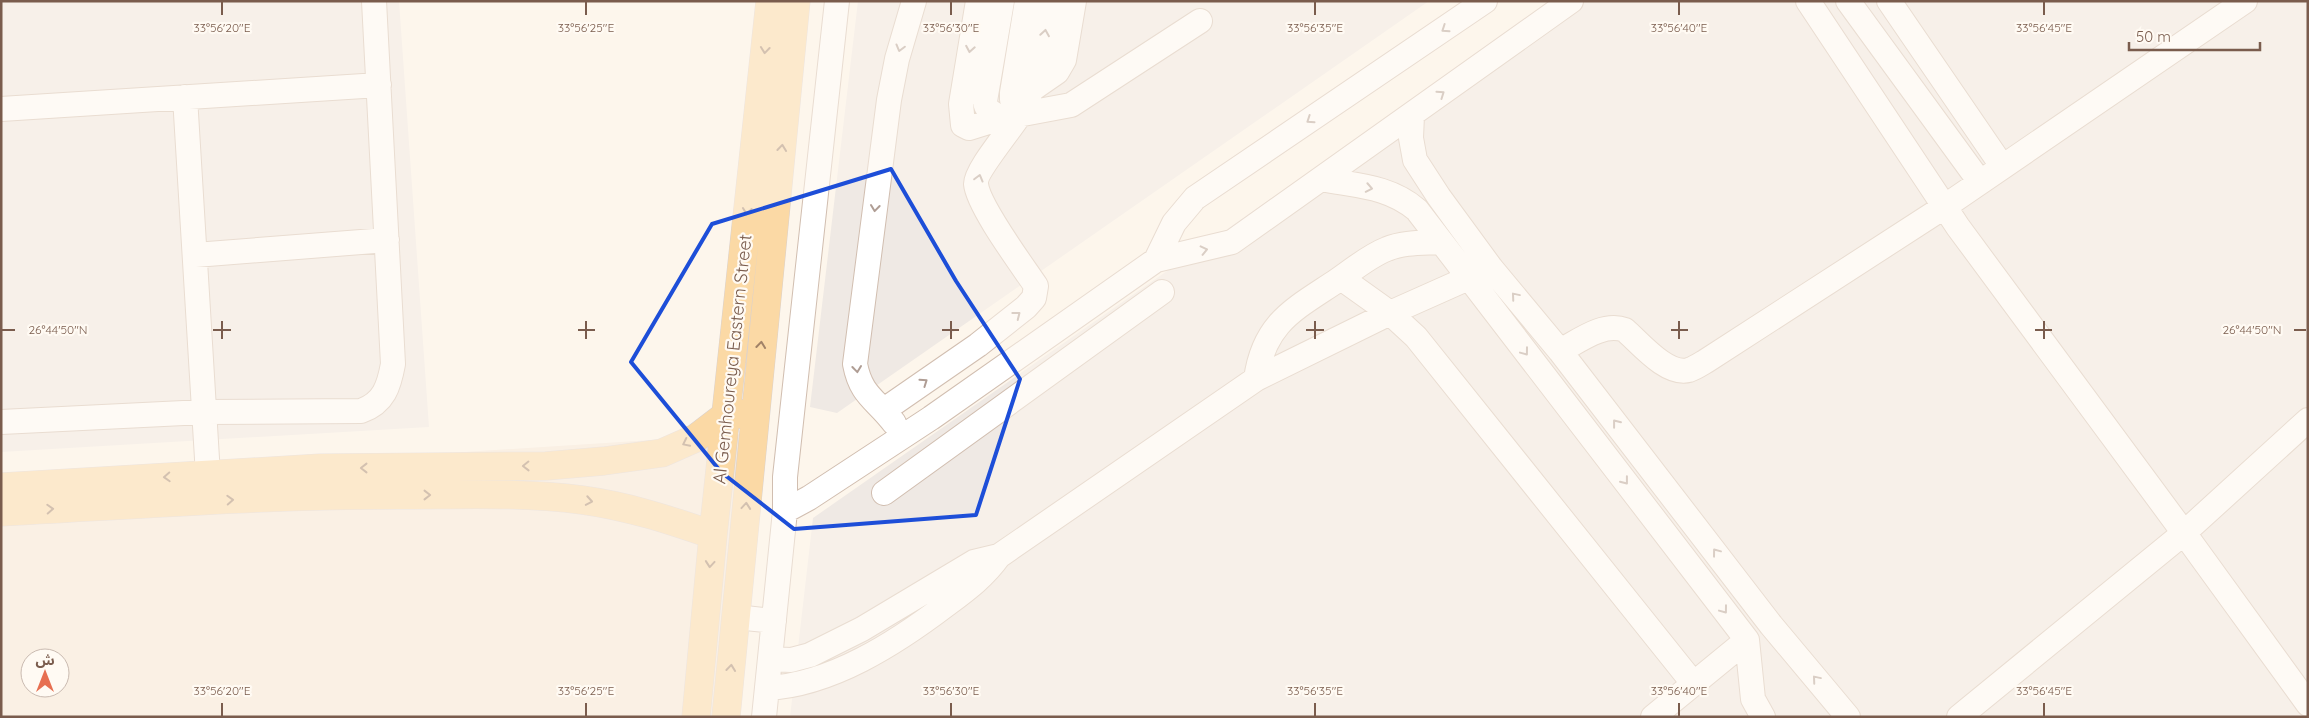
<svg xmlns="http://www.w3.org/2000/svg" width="2309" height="718" font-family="Quicksand,'Noto Sans Arabic',sans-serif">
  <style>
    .residential { fill: #f5e8da; fill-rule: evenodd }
    .industrial { fill: #efe9e4 }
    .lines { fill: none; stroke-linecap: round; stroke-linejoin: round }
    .minor-casing { stroke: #d1beb0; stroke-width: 26 }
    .major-casing { stroke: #dad1cd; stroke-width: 29 }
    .minor { stroke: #fff; stroke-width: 24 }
    .major { stroke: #fbd9a5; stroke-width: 28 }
    .oneway { stroke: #af9d94 }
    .oneway2 { stroke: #a18267 }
    .marked { fill: none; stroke: #1d4ed8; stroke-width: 4; stroke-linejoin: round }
    .ticks { fill: none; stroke: #7a5c4d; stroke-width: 2 }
    .labels { text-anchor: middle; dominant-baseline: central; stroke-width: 4.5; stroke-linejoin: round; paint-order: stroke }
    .street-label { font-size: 18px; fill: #7a5c4d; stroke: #fffaf3 }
    .ticks-label { font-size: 12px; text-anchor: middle; fill: #7a5c4d; stroke: #fffaf3; stroke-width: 4.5; stroke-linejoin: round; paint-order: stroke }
  </style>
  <rect width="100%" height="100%" fill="#fdf6ec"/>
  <path class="residential" d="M 744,434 L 718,717 L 1,717 L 1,482 ZM 30,658 L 60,658 L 60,688 L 30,688 Z"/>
  <path class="industrial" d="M 1,1 L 399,1 L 429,427 L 1,452 Z
    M 858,1 L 1429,1 L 837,413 L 810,407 Z
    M 1554,1 L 2308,1 L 2308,717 L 790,717 L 813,518 Z"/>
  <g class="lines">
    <g class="minor-casing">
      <path id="minor" d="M 978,1 L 961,104 L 963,125 L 969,128 L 1001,118
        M 1002,1 L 985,101 C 986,111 993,113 1001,118 L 1071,105 L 1200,21
        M 1808,1 L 1958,227 L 2184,533 L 2308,704
        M 1848,1 L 1980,182
        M 1889,1 L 2002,166
        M 1031,90 L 1057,72 L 1064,60 L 1074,1
        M 185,97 L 208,475
        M 1,109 L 379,85
        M 1020,113 L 1012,100 L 1012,93 L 1027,1
        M 1412,115 L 1411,138 L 1415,160 L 1439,197 L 1491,268 L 1560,351 L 1771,625 L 1848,717
        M 1321,179 C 1357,186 1389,186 1417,210 L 1747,640 L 1753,699 L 1763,717
        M 195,255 L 387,240
        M 1156,260 L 1174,223 L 1195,198 L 1485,1
        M 1341,278 L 1390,313 L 1416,337 L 1693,683
        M 1560,351 C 1579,341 1603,322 1625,330 C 1640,343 1667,376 1689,370 C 1695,368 1701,364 1706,361 L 1944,207 L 2245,1
        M 1256,379 C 1264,322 1295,309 1338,280 C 1354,269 1369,256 1387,249 C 1403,242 1423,243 1440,242
        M 884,410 L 978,345 L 1026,307 L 1034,298 L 1036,286 C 1022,265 978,206 976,184 C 975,171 1011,129 1020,114 C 1041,78 1044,41 1050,1
        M 1,422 L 204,412 L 361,411 C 384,403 389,386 393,364 L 374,1
        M 894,423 C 876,399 861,396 855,364 L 889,100 L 897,59 L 914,1
        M 884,493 L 1162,292
        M 785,511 L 809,498 L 931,418 L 1156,260 L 1232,242 L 1571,1
        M 736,617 L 774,621
        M 770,659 L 791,660 L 810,655 L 862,629 L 974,562 L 999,556
        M 767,688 C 831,685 896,643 946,605 C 966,590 984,577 999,556 L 1256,379 L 1390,313 L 1491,268
        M 764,717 L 785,511 L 785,477 L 837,1
        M 1653,717 L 1747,640
        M 1959,717 L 2184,533 L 2308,420"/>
    </g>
    <g class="major-casing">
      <path id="major" d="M 1,487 L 320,468 L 546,466 L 604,461 L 662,453 L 696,438 L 726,415 L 754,413
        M 1,512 C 133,505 265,495 397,495 C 459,495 521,492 582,500 C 627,506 670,520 713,535
        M 696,717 L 713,535 L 770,1
        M 726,717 L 796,1"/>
    </g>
    <use href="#minor" class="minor"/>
    <use href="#major" class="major"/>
  </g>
  <defs><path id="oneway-chevron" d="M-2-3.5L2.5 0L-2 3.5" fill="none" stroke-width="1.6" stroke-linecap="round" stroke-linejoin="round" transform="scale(1.25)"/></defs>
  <g class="oneway">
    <use href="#oneway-chevron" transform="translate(1445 29) rotate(146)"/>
    <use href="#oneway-chevron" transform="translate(1045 33) rotate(-81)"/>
    <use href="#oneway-chevron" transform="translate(900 48) rotate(105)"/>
    <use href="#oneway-chevron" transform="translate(970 49) rotate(100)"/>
    <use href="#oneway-chevron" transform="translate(1441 94) rotate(-35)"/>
    <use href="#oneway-chevron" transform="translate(1310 120) rotate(146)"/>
    <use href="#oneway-chevron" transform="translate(979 178) rotate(-75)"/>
    <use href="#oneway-chevron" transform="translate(1369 188) rotate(11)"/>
    <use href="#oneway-chevron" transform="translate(875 208) rotate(97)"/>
    <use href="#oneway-chevron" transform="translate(1204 250) rotate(-13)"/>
    <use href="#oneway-chevron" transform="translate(1515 296) rotate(-130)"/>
    <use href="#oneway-chevron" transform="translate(1017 315) rotate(-38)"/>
    <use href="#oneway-chevron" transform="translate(1525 352) rotate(53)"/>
    <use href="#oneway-chevron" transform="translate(857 369) rotate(83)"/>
    <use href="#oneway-chevron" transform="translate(924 382) rotate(-35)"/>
    <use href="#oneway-chevron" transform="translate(1616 423) rotate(-128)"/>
    <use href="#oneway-chevron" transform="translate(1625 481) rotate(52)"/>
    <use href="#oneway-chevron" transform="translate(1716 552) rotate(-127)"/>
    <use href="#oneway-chevron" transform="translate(1724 610) rotate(53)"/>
    <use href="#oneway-chevron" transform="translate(1816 679) rotate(-130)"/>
  </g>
  <g class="oneway2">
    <use href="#oneway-chevron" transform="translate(765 50) rotate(96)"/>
    <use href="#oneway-chevron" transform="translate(782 148) rotate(-84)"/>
    <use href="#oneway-chevron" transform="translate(747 211) rotate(96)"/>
    <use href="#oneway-chevron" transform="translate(761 345) rotate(-84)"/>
    <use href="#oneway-chevron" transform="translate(686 443) rotate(154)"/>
    <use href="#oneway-chevron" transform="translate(526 466) rotate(179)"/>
    <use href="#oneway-chevron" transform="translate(364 468) rotate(180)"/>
    <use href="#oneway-chevron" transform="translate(167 477) rotate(177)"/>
    <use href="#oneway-chevron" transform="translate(427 495)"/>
    <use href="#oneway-chevron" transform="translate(230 500) rotate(-3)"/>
    <use href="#oneway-chevron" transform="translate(589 501) rotate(10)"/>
    <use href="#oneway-chevron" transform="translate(746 506) rotate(-85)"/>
    <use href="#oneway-chevron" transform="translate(50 509) rotate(-3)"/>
    <use href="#oneway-chevron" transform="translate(710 564) rotate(95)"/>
    <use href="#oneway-chevron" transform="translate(731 668) rotate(-84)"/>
  </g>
  <path d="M0 0H2309V718H0ZM 891,169 L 956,281 L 1020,379 L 976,515 L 794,529 L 721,472 L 631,362 L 712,224 Z" fill="#fdf6ec" fill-opacity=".55" fill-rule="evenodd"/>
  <path class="marked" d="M 891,169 L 956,281 L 1020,379 L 976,515 L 794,529 L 721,472 L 631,362 L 712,224 Z"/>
  <path class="ticks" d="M 222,2 L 222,15M 586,2 L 586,15M 951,2 L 951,15M 1315,2 L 1315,15M 1679,2 L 1679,15M 2044,2 L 2044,15M 222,321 L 222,339M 586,321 L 586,339M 951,321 L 951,339M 1315,321 L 1315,339M 1679,321 L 1679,339M 2044,321 L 2044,339M 2,330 L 15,330M 213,330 L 231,330M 578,330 L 595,330M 942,330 L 959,330M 1306,330 L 1324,330M 1671,330 L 1688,330M 2035,330 L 2052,330M 2294,330 L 2306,330M 222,703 L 222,716M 586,703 L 586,716M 951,703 L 951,716M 1315,703 L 1315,716M 1679,703 L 1679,716M 2044,703 L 2044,716"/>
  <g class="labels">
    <g class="street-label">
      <text transform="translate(732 359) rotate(-84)">Al Gemhoureya Eastern Street</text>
    </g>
  </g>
  <g class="ticks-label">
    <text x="222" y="32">33°56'20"E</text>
    <text x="586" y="32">33°56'25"E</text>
    <text x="951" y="32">33°56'30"E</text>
    <text x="1315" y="32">33°56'35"E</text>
    <text x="1679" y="32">33°56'40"E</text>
    <text x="2044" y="32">33°56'45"E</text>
    <text x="58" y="334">26°44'50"N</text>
    <text x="2252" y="334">26°44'50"N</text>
    <text x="222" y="695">33°56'20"E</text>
    <text x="586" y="695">33°56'25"E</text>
    <text x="951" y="695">33°56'30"E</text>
    <text x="1315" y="695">33°56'35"E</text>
    <text x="1679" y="695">33°56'40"E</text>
    <text x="2044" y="695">33°56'45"E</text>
  </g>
  <rect width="2309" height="718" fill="none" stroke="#7a5c4d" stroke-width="5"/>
  <g transform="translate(45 673)"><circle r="24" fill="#fffaf3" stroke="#cabbb1"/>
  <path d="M0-4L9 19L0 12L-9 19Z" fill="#e76f51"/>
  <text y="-8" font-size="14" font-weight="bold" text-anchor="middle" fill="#7a5c4d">ش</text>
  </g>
  <path d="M2129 42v8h131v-8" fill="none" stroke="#7a5c4d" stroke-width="2.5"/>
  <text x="2136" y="42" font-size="15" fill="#7a5c4d" stroke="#fffaf3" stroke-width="4" paint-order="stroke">50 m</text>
</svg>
